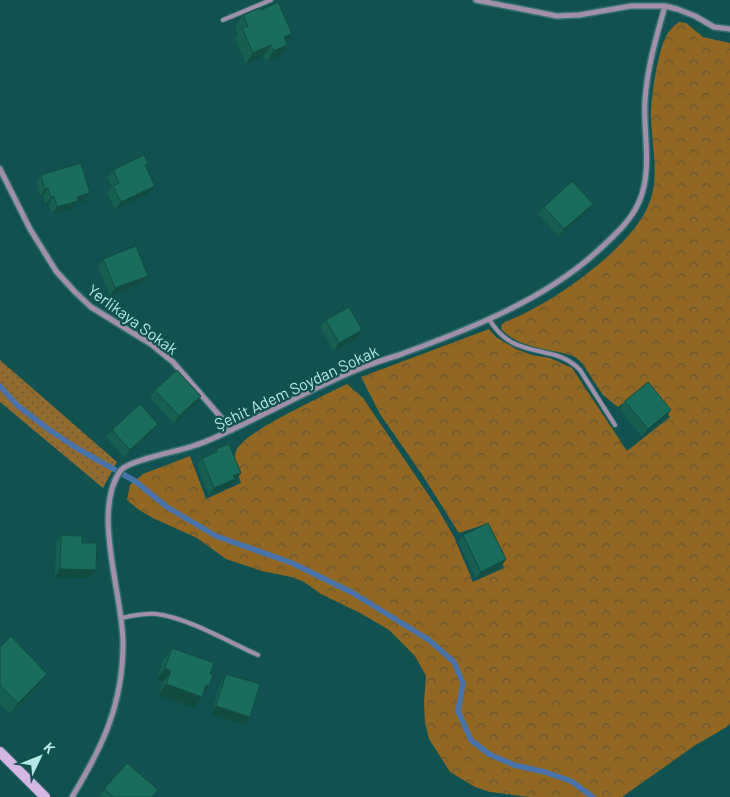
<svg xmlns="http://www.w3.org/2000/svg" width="730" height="797" font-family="Barlow,sans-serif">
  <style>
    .grass { fill: url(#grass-dots) }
    .forest { fill: url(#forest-crowns) }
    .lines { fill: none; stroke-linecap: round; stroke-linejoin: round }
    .stream { stroke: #4974ab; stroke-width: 5.5 }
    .lane-casing { stroke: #326f70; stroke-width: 6 }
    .street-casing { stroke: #326f70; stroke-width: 8 }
    .secondary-casing { stroke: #326f70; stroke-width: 12 }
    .lane { stroke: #a28fab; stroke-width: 4 }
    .street { stroke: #a28fab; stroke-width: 5 }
    .secondary { stroke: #d5b6e3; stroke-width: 10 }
    .wall { fill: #165e4f }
    .shaded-wall { fill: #124c40 }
    .building { fill: #196d5c; stroke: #124c40 }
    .labels { text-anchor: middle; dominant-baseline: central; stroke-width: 4.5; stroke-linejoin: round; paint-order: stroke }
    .street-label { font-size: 16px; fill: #b6e8e7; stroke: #115152 }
  </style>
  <defs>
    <pattern id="grass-dots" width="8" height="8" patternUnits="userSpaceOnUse" patternTransform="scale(1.25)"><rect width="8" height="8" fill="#926b2f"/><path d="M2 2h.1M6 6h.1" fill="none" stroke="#695a39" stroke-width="1.8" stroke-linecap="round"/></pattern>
    <pattern id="forest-crowns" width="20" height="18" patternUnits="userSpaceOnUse" patternTransform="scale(1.25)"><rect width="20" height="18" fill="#916722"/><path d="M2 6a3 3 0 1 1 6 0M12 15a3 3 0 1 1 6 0" fill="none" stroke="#685832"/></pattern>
  </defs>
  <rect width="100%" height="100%" fill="#115152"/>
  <path class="grass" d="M 0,360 L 117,462 L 103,488 L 0,402 Z"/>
  <path class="forest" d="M 679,22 L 686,23 L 703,37 L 730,43 L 730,725 L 694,746 L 622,797 L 530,797 L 490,792 L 475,787 L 450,772 L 429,739 L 425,723 L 424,702 L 426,676 L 415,656 L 389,630 L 362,614 L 321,594 L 304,582 L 291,577 L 262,571 L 226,559 L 197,538 L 153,518 L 139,510 L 127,500 L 130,485 L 143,474 L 190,456 L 206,499 L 241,483 C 238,472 231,461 237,449 C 246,431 325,395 347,384 L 363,398 L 438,509 L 454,537 L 473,582 L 504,568 L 483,525 L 459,533 L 423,476 L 380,414 L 361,377 L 489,329 L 496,337 L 516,349 L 532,355 L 550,358 L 572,368 L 627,451 L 670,417 L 644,386 L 618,407 L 603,395 L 582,363 L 575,357 C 549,347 524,351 502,330 L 501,325 L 505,322 C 549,306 632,248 649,204 C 661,174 650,140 651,109 C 652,92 655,74 659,57 C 663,42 666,31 679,22 Z"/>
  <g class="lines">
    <path class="stream" d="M 0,386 L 17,405 L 48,429 L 78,449 L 135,481 L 167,507 L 216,536 L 292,563 L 353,593 L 429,640 L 454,662 L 463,683 L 458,711 L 471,740 L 489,754 L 514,765 L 545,772 L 571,781 L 593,797"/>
    <g class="lane-casing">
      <path id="lane" d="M 223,20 L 271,0
        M 489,319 C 515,363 553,341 580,370 L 615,425
        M 121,618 C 132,616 145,613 156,614 C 186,617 229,642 258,655"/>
    </g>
    <g class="street-casing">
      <path id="street" d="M 476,0 L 557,16 L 579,15 L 631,6 L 665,6 L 677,9 L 695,16 L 714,27 L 730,29
        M 0,169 L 30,229 L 56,271 L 75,292 L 91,307 L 151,344 L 173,362 L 232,430
        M 72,797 C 103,746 123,704 123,643 C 123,595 91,510 121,470 C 129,460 181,451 196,445 C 209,441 221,435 233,429 C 276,409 317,386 361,368 C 373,363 386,359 399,355 C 470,329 548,299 603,246 C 617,233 631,220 639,202 C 653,170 643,134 645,101 C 647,68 656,38 665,6"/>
    </g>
    <g class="secondary-casing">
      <path id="secondary" d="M 0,752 L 45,797"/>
    </g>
    <use href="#lane" class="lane"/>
    <use href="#street" class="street"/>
    <use href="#secondary" class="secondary"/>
  </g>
  <path class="wall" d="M 261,10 L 286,43 L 280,56 L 266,62 L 263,56 L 246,64 L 235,39 L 238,34 L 235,26 L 243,15 Z
    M 148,164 L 146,167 L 150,193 L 115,210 L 107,193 L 112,187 L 107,178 L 113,170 Z
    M 41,175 L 85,201 L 76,203 L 73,208 L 52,214 L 49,204 L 45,205 L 43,196 L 40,196 L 36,182 Z
    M 544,207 L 587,211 L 559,237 L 538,214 Z
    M 103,259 L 148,276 L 142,283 L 110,296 L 98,266 Z
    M 326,320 L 362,330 L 357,338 L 334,351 L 320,327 Z
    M 155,390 L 201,396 L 196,403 L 174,424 L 150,398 Z
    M 625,401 L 666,417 L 642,437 L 620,409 Z
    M 158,424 L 153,431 L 124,457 L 106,437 L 112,430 Z
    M 216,449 L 236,481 L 233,482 L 229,487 L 209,495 L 197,465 L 202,458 L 213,453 Z
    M 61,535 L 82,543 L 96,570 L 91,578 L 55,577 L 56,543 Z
    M 463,535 L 506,559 L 501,567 L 476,579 L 458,542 Z
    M 0,647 L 39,685 L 10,714 L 0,704 Z
    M 172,648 L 203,695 L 194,708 L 158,695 L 163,682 L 157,679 L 164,659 Z
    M 226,674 L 244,724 L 211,714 L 221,682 Z
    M 104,789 L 153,797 L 100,797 L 99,796 Z"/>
  <path class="shaded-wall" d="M 292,34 L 284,45 L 284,37 Z
    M 271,45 L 263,56 L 246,64 L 253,53 Z
    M 287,45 L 280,56 L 266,62 L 274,51 Z
    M 155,186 L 150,193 L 115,210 L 121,202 Z
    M 48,188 L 43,196 L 40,196 L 45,189 Z
    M 90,193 L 85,201 L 76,203 L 73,208 L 52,214 L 57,207 L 77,197 Z
    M 54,196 L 49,204 L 45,205 L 51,197 Z
    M 593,204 L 587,211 L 559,237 L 564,229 Z
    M 148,276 L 142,283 L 110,296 L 115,288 Z
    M 362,330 L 357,338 L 334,351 L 339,343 Z
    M 201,396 L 196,403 L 174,424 L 179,416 Z
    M 671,410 L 666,417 L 642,437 L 648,429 Z
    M 158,424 L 153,431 L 124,457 L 130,450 Z
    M 241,473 L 236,481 L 233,482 L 229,487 L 209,495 L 214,488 L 233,476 Z
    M 506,559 L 501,567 L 476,579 L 481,572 Z
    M 60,569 L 96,570 L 91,578 L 55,577 Z
    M 165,668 L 171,671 L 163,682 L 157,679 Z
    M 47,674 L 39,685 L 10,714 L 18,703 Z
    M 166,684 L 206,685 L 209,686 L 194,708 L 158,695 Z
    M 216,706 L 250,717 L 244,724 L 211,714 Z"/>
  <path class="building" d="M 278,2 L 292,34 L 284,37 L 287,45 L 274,51 L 271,45 L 253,53 L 242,28 L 248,26 L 243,15 L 259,8 L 261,10 Z
    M 144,155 L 148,164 L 145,165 L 155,186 L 121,202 L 113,186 L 119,183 L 113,170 Z
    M 81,163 L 90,193 L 77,197 L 78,201 L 57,207 L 54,196 L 51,197 L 48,188 L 45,189 L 41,175 Z
    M 572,181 L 593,204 L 564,229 L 544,207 Z
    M 136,246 L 148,276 L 115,288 L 103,259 Z
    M 349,307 L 362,330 L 339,343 L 326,320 Z
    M 177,370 L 201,396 L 179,416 L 155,390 Z
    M 648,382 L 671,410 L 648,429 L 625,401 Z
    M 140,404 L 158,424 L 130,450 L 112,430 Z
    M 229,444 L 241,473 L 233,476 L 235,479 L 214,488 L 202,458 L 217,452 L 216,449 Z
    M 488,523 L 506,559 L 481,572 L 463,535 Z
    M 61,535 L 82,536 L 82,543 L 97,543 L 96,570 L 60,569 Z
    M 11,636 L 47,674 L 18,703 L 0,685 L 0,647 Z
    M 172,648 L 214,663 L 210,674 L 213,675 L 209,686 L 206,685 L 202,697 L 166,684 L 171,671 L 165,668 Z
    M 226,674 L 260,684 L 250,717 L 216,706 Z
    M 127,763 L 158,790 L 152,797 L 114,797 L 104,789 Z"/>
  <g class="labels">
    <g class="street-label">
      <text transform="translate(133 319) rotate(36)">Yerlikaya Sokak</text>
      <text transform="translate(296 387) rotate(-25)">Şehit Adem Soydan Sokak</text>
    </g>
  </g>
  <g transform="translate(40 757) rotate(47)" stroke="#115152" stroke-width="4" paint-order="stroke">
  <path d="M0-4L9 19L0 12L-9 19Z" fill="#b6e8e7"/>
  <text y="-8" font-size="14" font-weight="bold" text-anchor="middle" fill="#b6e8e7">K</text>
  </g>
</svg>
